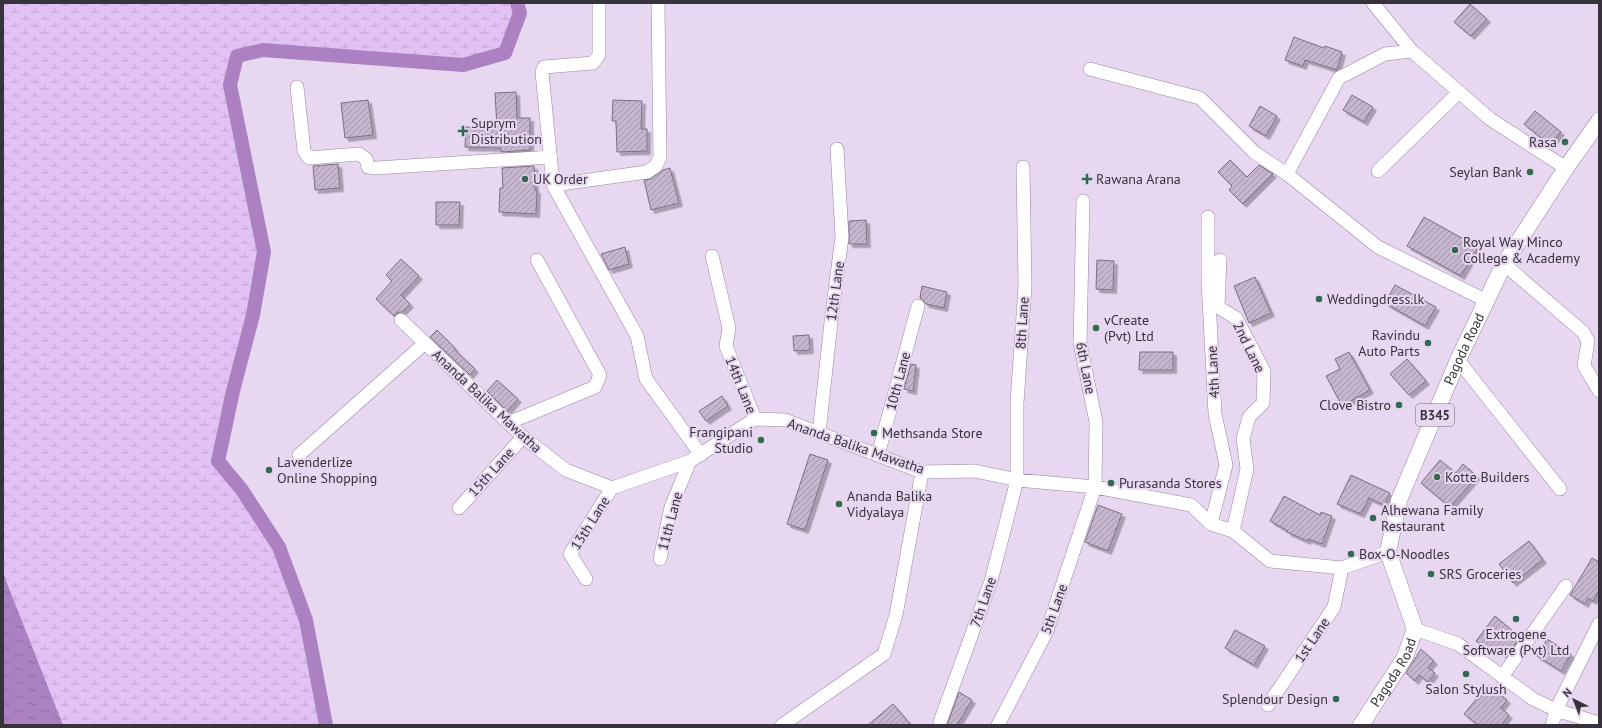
<svg xmlns="http://www.w3.org/2000/svg" width="1602" height="728" font-family="'PT Sans',sans-serif">
  <style>
    .wetland { fill: url(#wetland-marsh) }
    .water { fill: url(#water-ripples) }
    .lines { fill: none; stroke-linecap: round; stroke-linejoin: round }
    .canal { stroke: #ac81c2; stroke-width: 14 }
    .building { fill: url(#building-hatch); stroke: #7c6e84; filter: url(#shadow) }
    .minor-casing { stroke: #96879e; stroke-width: 14 }
    .major-casing { stroke: #96879e; stroke-width: 17 }
    .minor { stroke: #fff; stroke-width: 13 }
    .major { stroke: #fff; stroke-width: 16 }
    .poi-dot { fill: #316951; stroke: #e7d7f0; stroke-width: 1.5 }
    .labels { text-anchor: middle; dominant-baseline: central; stroke-width: 4; stroke-linejoin: round; paint-order: stroke }
    .shield { fill: #e7d7f0; stroke: #6c6472; stroke-width: 1 }
    .shield-label { font-size: 13px; font-weight: bold; fill: #38323c }
    .poi-label { font-size: 14px; fill: #38323c; stroke: #e7d7f0; text-anchor: start }
    .street-label { font-size: 14px; fill: #38323c; stroke: #e7d7f0 }
  </style>
  <defs>
    <pattern id="wetland-marsh" width="20" height="14" patternUnits="userSpaceOnUse"><rect width="20" height="14" fill="#e2c1f4"/><path d="M1 5h8M5 5V1M11 12h8M15 12V8" fill="none" stroke="#c3a6d2"/></pattern>
    <pattern id="water-ripples" width="26" height="14" patternUnits="userSpaceOnUse"><rect width="26" height="14" fill="#ac81c2"/><path d="M2 4q2-2 4 0t4 0M15 11q2-2 4 0t4 0" fill="none" stroke="#8d6a9f"/></pattern>
    <pattern id="building-hatch" width="6" height="6" patternUnits="userSpaceOnUse"><rect width="6" height="6" fill="#c5b6ce"/><path d="M-1 1l2-2M0 6l6-6M5 7l2-2" fill="none" stroke="#a195a8"/></pattern>
    <filter id="shadow"><feDropShadow dx="3.5" dy="3.5" stdDeviation="0" flood-color="#0004"/></filter>
  </defs>
  <rect width="100%" height="100%" fill="#e7d7f0"/>
  <path class="wetland" d="M 3,3 L 517,3 L 520,13 L 505,53 L 463,65 L 263,50 L 237,56 L 230,85 L 264,252 L 253,315 L 233,391 L 218,461 L 242,491 L 279,547 L 306,620 L 326,725 L 63,725 L 3,573 Z"/>
  <path class="water" d="M 3,573 L 63,725 L 3,725 Z"/>
  <g class="lines">
    <path class="canal" d="M 326,725 L 306,620 L 279,547 L 242,490 L 218,461 L 233,391 L 253,315 L 264,252 L 230,85 L 237,56 L 263,50 L 463,65 L 505,53 L 520,13 L 517,3"/>
  </g>
  <path class="building" d="M 1470,4 L 1487,19 L 1471,36 L 1454,22 Z
    M 1294,37 L 1324,48 L 1325,46 L 1342,52 L 1337,70 L 1305,60 L 1303,66 L 1285,60 Z
    M 516,92 L 517,118 L 530,118 L 530,150 L 501,152 L 501,148 L 465,147 L 466,127 L 497,128 L 495,93 Z
    M 1352,95 L 1373,107 L 1364,122 L 1343,110 Z
    M 368,100 L 373,135 L 345,138 L 341,103 Z
    M 613,100 L 642,101 L 641,129 L 647,129 L 647,151 L 617,152 L 616,121 L 612,121 Z
    M 1260,106 L 1277,116 L 1266,136 L 1249,126 Z
    M 1535,111 L 1561,132 L 1550,145 L 1524,124 Z
    M 1230,160 L 1247,177 L 1259,165 L 1273,174 L 1243,204 L 1229,190 L 1232,186 L 1218,172 Z
    M 338,164 L 340,188 L 315,190 L 313,166 Z
    M 534,166 L 535,190 L 537,190 L 536,214 L 499,212 L 500,188 L 503,188 L 502,168 Z
    M 670,168 L 679,203 L 651,210 L 644,180 L 651,179 L 663,170 Z
    M 436,202 L 460,202 L 459,225 L 436,225 Z
    M 1424,217 L 1478,247 L 1461,276 L 1407,246 Z
    M 866,220 L 867,244 L 849,244 L 849,221 Z
    M 625,247 L 629,264 L 609,270 L 601,254 Z
    M 401,259 L 419,276 L 401,295 L 410,304 L 402,312 L 398,312 L 394,316 L 376,299 L 392,281 L 386,275 Z
    M 1097,260 L 1114,261 L 1113,290 L 1096,289 Z
    M 1255,277 L 1271,313 L 1249,323 L 1234,286 Z
    M 1395,285 L 1436,307 L 1425,326 L 1385,303 Z
    M 922,286 L 947,292 L 944,308 L 926,304 L 923,300 L 920,298 Z
    M 437,330 L 455,348 L 454,349 L 475,369 L 470,375 L 430,337 Z
    M 809,335 L 810,350 L 794,351 L 793,336 Z
    M 1140,352 L 1173,352 L 1173,370 L 1139,370 Z
    M 1349,352 L 1370,390 L 1342,406 L 1326,376 L 1340,369 L 1335,359 Z
    M 1407,359 L 1426,381 L 1409,395 L 1390,374 Z
    M 911,364 L 916,365 L 913,391 L 904,389 Z
    M 497,380 L 518,399 L 507,411 L 487,391 Z
    M 722,396 L 728,406 L 706,421 L 699,411 Z
    M 810,454 L 828,460 L 805,530 L 787,524 Z
    M 1440,460 L 1456,473 L 1463,464 L 1477,476 L 1450,507 L 1421,483 Z
    M 1351,475 L 1390,493 L 1384,505 L 1369,498 L 1361,514 L 1337,504 Z
    M 1284,496 L 1320,515 L 1321,512 L 1332,516 L 1322,544 L 1308,539 L 1307,541 L 1287,532 L 1288,531 L 1270,521 Z
    M 1098,505 L 1122,514 L 1108,551 L 1085,542 Z
    M 1529,541 L 1543,560 L 1513,583 L 1499,564 Z
    M 1592,558 L 1599,562 L 1599,590 L 1593,601 L 1588,598 L 1585,604 L 1570,595 Z
    M 1495,616 L 1520,637 L 1506,657 L 1494,647 L 1490,652 L 1476,641 Z
    M 1235,630 L 1265,646 L 1254,665 L 1225,648 Z
    M 1547,639 L 1571,654 L 1561,671 L 1537,656 Z
    M 1421,649 L 1434,661 L 1428,668 L 1435,673 L 1428,682 L 1419,675 L 1415,681 L 1406,673 Z
    M 1488,685 L 1507,700 L 1501,708 L 1509,715 L 1501,725 L 1478,725 L 1464,714 Z
    M 959,692 L 972,700 L 957,725 L 947,725 Z
    M 893,704 L 911,725 L 868,725 Z"/>
  <g class="lines">
    <g class="minor-casing">
      <path id="minor" d="M 599,3 L 599,55 L 593,63 L 544,67 L 542,72 L 553,185 L 637,336 L 646,379 L 701,455
        M 1373,3 L 1412,51 L 1490,119 L 1566,168
        M 1090,69 L 1200,98 L 1255,153 L 1287,174 L 1378,247 L 1487,301
        M 297,87 L 304,151 L 309,158 L 359,154 L 366,159 L 368,167 L 376,168 L 551,157
        M 1378,171 L 1459,92
        M 1287,174 L 1339,78 L 1385,54 L 1412,51
        M 553,185 L 647,172 L 656,166 L 660,157 L 658,3
        M 1208,217 L 1208,281 L 1215,414 L 1226,465 L 1211,524
        M 712,256 L 729,328 L 726,346 L 755,419
        M 1220,260 L 1218,307 L 1236,318 L 1264,371 L 1263,403 L 1249,417 L 1243,439 L 1247,469 L 1233,531
        M 1504,264 L 1583,332 L 1588,341 L 1584,366 L 1599,391
        M 401,320 L 523,437 L 566,470 L 612,488 L 690,461 L 755,419 L 785,420 L 922,472 L 975,471 L 1017,480 L 1095,487 L 1191,505 L 1211,524 L 1233,531 L 1270,561 L 1342,568 L 1388,552
        M 1458,360 L 1560,489
        M 508,423 L 595,387 L 600,375 L 537,260
        M 819,433 L 832,313 L 842,237 L 837,149
        M 299,455 L 425,343
        M 878,455 L 918,306
        M 459,508 L 523,437
        M 660,559 L 671,507 L 690,461
        M 586,579 L 570,554 L 612,488
        M 1415,629 L 1458,644 L 1533,699 L 1556,710 L 1599,723
        M 1502,677 L 1566,586
        M 1268,705 L 1334,607 L 1342,568
        M 940,722 L 991,581 L 1017,480 L 1017,403 L 1025,286 L 1023,167
        M 782,725 L 884,654 L 896,615 L 922,472
        M 998,725 L 1047,631 L 1095,487 L 1096,422 L 1080,343 L 1083,201
        M 1552,725 L 1556,710 L 1599,624"/>
    </g>
    <g class="major-casing">
      <g id="major">
        <path id="s1" d="M 1361,725 L 1405,657 L 1415,629 L 1388,552 L 1399,500 L 1458,360 L 1504,264 L 1566,168 L 1599,121"/>
      </g>
    </g>
    <use href="#minor" class="minor"/>
    <use href="#major" class="major"/>
  </g>
  <g class="poi-dot">
    <path d="M461 125h4v4h4v4h-4v4h-4v-4h-4v-4h4z"/>
    <circle cx="1565" cy="142" r="4"/>
    <circle cx="1530" cy="172" r="4"/>
    <circle cx="525" cy="179" r="4"/>
    <path d="M1085 173h4v4h4v4h-4v4h-4v-4h-4v-4h4z"/>
    <circle cx="1455" cy="250" r="4"/>
    <circle cx="1319" cy="299" r="4"/>
    <circle cx="1096" cy="328" r="4"/>
    <circle cx="1428" cy="343" r="4"/>
    <circle cx="1399" cy="405" r="4"/>
    <circle cx="874" cy="433" r="4"/>
    <circle cx="761" cy="440" r="4"/>
    <circle cx="269" cy="470" r="4"/>
    <circle cx="1437" cy="477" r="4"/>
    <circle cx="1111" cy="483" r="4"/>
    <circle cx="839" cy="504" r="4"/>
    <circle cx="1373" cy="518" r="4"/>
    <circle cx="1351" cy="554" r="4"/>
    <circle cx="1431" cy="574" r="4"/>
    <circle cx="1516" cy="619" r="4"/>
    <circle cx="1466" cy="674" r="4"/>
    <circle cx="1336" cy="699" r="4"/>
  </g>
  <g class="labels">
    <rect class="shield" x="1416" y="404" width="38" height="22" rx="3"/>
    <g class="shield-label">
      <text x="1435" y="415">B345</text>
    </g>
    <g class="poi-label">
      <text x="471" y="123">Suprym<tspan x="471" dy="16">Distribution</tspan></text>
      <text x="1557" y="142" text-anchor="end">Rasa</text>
      <text x="1522" y="172" text-anchor="end">Seylan Bank</text>
      <text x="533" y="179">UK Order</text>
      <text x="1096" y="179">Rawana Arana</text>
      <text x="1463" y="242">Royal Way Minco<tspan x="1463" dy="16">College &amp; Academy</tspan></text>
      <text x="1327" y="299">Weddingdress.lk</text>
      <text x="1104" y="320">vCreate<tspan x="1104" dy="16">(Pvt) Ltd</tspan></text>
      <text x="1420" y="335" text-anchor="end">Ravindu<tspan x="1420" dy="16">Auto Parts</tspan></text>
      <text x="1391" y="405" text-anchor="end">Clove Bistro</text>
      <text x="753" y="432" text-anchor="end">Frangipani<tspan x="753" dy="16">Studio</tspan></text>
      <text x="882" y="433">Methsanda Store</text>
      <text x="277" y="462">Lavenderlize<tspan x="277" dy="16">Online Shopping</tspan></text>
      <text x="1445" y="477">Kotte Builders</text>
      <text x="1119" y="483">Purasanda Stores</text>
      <text x="847" y="496">Ananda Balika<tspan x="847" dy="16">Vidyalaya</tspan></text>
      <text x="1381" y="510">Alhewana Family<tspan x="1381" dy="16">Restaurant</tspan></text>
      <text x="1359" y="554">Box-O-Noodles</text>
      <text x="1439" y="574">SRS Groceries</text>
      <text x="1516" y="634" text-anchor="middle">Extrogene<tspan x="1516" dy="16">Software (Pvt) Ltd</tspan></text>
      <text x="1466" y="689" text-anchor="middle">Salon Stylush</text>
      <text x="1328" y="699" text-anchor="end">Splendour Design</text>
    </g>
    <g class="street-label">
      <text transform="translate(835 291) rotate(-82)">12th Lane</text>
      <text transform="translate(1022 323) rotate(-86)">8th Lane</text>
      <text transform="translate(1249 347) rotate(64)">2nd Lane</text>
      <text stroke="none"><textPath href="#s1" startOffset="410">Pagoda Road</textPath></text>
      <text transform="translate(1086 368) rotate(79)">6th Lane</text>
      <text transform="translate(1213 372) rotate(-93)">4th Lane</text>
      <text transform="translate(898 381) rotate(-75)">10th Lane</text>
      <text transform="translate(741 385) rotate(68)">14th Lane</text>
      <text transform="translate(487 401) rotate(43)">Ananda Balika Mawatha</text>
      <text transform="translate(856 446) rotate(19)">Ananda Balika Mawatha</text>
      <text transform="translate(491 472) rotate(-48)">15th Lane</text>
      <text transform="translate(670 521) rotate(-75)">11th Lane</text>
      <text transform="translate(590 523) rotate(-58)">13th Lane</text>
      <text transform="translate(983 602) rotate(-71)">7th Lane</text>
      <text transform="translate(1054 609) rotate(-70)">5th Lane</text>
      <text transform="translate(1312 640) rotate(-56)">1st Lane</text>
      <text stroke="none"><textPath href="#s1" startOffset="62">Pagoda Road</textPath></text>
    </g>
  </g>
  <rect width="1602" height="728" fill="none" stroke="#38323c" stroke-width="8"/>
  <g transform="translate(1574 700) rotate(317)" stroke="#e7d7f0" stroke-width="3" paint-order="stroke">
  <path d="M0-3L7 15L0 10L-7 15Z" fill="#38323c"/>
  <text y="-6" font-size="11" font-weight="bold" text-anchor="middle" fill="#38323c">N</text>
  </g>
</svg>
